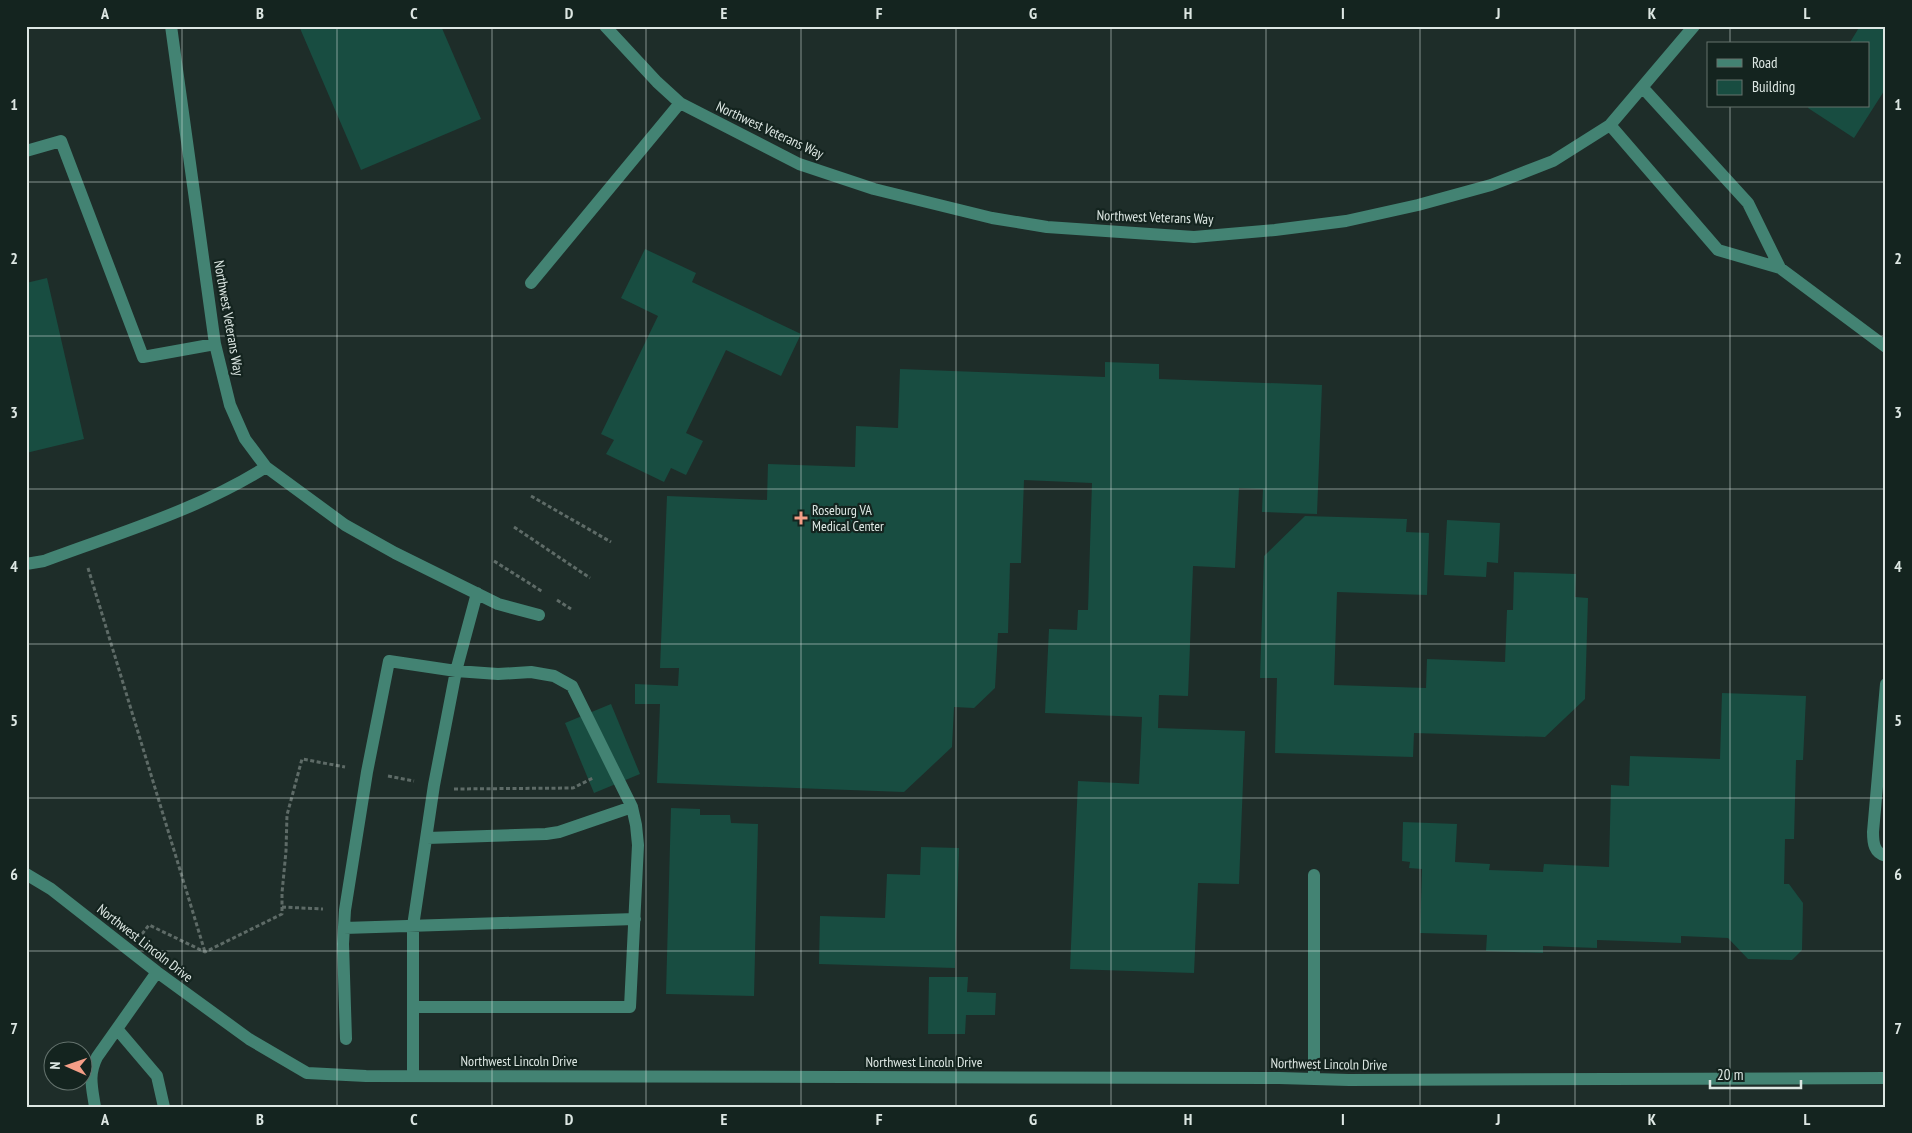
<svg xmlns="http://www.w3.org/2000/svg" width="1912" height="1133" font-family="'PT Sans Narrow',sans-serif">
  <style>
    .building { fill: #184d41 }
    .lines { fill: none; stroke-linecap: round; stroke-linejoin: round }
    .path { stroke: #5e6b67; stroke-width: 3; stroke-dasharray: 4 2.5; stroke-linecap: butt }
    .minor { stroke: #438373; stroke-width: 12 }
    .grid { fill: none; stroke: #dde7e3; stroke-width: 1; stroke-opacity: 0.55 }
    .poi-dot { fill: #f49e87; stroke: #14241f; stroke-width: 2 }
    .labels { text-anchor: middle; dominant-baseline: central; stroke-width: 4.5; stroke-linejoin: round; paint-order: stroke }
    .street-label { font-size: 14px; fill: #dde7e3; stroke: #14241f }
    .poi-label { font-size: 14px; fill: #dde7e3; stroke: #14241f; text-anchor: start }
    .neatline { fill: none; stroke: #dde7e3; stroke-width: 2 }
    .grid-label { font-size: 16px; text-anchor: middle; font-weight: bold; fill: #dde7e3 }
  </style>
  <rect width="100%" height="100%" fill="#1e2d29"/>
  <path class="building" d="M 299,26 L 441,26 L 481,119 L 361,170 Z
    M 1860,26 L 1886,26 L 1886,88 L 1854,138 L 1808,108 L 1809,106 L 1868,106 L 1868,44 L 1849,44 Z
    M 645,249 L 696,273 L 692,282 L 801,334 L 781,376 L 726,350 L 686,433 L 703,441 L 686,475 L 671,468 L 664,482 L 606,454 L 614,440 L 601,434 L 658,316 L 621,298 Z
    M 47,278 L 84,439 L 26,453 L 26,283 Z
    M 1105,362 L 1159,364 L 1159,379 L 1322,385 L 1317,514 L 1262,512 L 1263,489 L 1239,488 L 1235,568 L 1193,566 L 1188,696 L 1159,695 L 1158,728 L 1245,731 L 1239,884 L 1198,883 L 1194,973 L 1070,969 L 1078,781 L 1139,784 L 1142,717 L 1045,713 L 1049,629 L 1077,630 L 1078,610 L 1088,610 L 1092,483 L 1024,480 L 1021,563 L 1010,563 L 1008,633 L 998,633 L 995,688 L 974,708 L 954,707 L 952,747 L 904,792 L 657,783 L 660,704 L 635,704 L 635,684 L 678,686 L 679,668 L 660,668 L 667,496 L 767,500 L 768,464 L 855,467 L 856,426 L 898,428 L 900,369 L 1105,377 Z
    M 1305,516 L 1407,519 L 1406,532 L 1429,533 L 1427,595 L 1337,592 L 1334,685 L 1426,688 L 1427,659 L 1505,662 L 1507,610 L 1513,610 L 1514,572 L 1576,574 L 1575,597 L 1588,598 L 1585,699 L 1545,737 L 1414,733 L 1413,757 L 1275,753 L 1277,678 L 1260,678 L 1264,556 Z
    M 1447,520 L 1500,523 L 1498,563 L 1487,562 L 1486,577 L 1444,575 Z
    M 1722,693 L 1806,696 L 1803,760 L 1796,760 L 1794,839 L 1785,839 L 1784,884 L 1789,884 L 1803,903 L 1802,950 L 1792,960 L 1748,959 L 1728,938 L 1681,936 L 1681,943 L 1597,940 L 1597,948 L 1543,946 L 1543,953 L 1486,951 L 1487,935 L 1420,933 L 1422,869 L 1409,868 L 1410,862 L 1402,861 L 1403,822 L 1457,824 L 1455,862 L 1490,864 L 1489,870 L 1543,872 L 1544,864 L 1609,867 L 1611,785 L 1629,786 L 1630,756 L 1720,759 Z
    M 611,704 L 640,774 L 594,793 L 565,723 Z
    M 671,808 L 700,809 L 700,815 L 730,815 L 731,823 L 758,824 L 754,996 L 666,994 Z
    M 921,847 L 959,848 L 955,968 L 819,964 L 820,916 L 885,918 L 887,874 L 920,875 Z
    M 929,977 L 968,977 L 967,992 L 996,993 L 995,1015 L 966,1015 L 965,1034 L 928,1034 Z"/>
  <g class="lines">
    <path class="path" d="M 531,496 L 611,542
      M 514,527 L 590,578
      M 494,561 L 543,592
      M 88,568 L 205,952
      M 557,600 L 571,609
      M 388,776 L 414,781
      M 454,789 L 573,788 L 593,778
      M 282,907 L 323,909
      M 142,934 L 149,925 L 205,952 L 282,914 L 282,893 L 286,851 L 287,815 L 302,759 L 345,767"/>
    <path class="minor" d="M 171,26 L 215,344 L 230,405 L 245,439 L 266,467 L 345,525 L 395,553 L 498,604 L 539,615
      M 605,26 L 657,82 L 680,103 L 799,164 L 874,189 L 992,218 L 1047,227 L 1194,237 L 1275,230 L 1346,221 L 1418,205 L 1491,185 L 1553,161 L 1610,125 L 1694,26
      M 1643,88 L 1748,203 L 1780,268
      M 1610,125 L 1718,250 L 1780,268 L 1886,347
      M 26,151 L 61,141 L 143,357 L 215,344
      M 531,283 L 680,103
      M 26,564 L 44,561 C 119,533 198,510 266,467
      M 1886,684 L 1873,832 C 1873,843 1874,853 1886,856
      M 427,838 L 546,834 L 559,832 L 632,807
      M 26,874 L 51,889 L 157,972 L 249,1039 L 307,1073 L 366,1076 L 1279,1078 L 1349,1080 L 1886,1078
      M 344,928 L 635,919
      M 117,1029 L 157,1076 L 164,1107
      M 346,1039 L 343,944 L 345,910 L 367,772 L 389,661 L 456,671 L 498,674 L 531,672 L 554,676 L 572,686 L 632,807 L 636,825 L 638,845 L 630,1007 L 413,1007
      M 413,1076 L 413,926 L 434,785 L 456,671 L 477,593
      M 1314,1079 L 1314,875
      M 95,1107 C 92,1087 88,1075 97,1057 L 157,972"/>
  </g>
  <path class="grid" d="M 182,26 L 182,1107M 337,26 L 337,1107M 492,26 L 492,1107M 646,26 L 646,1107M 801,26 L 801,1107M 956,26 L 956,1107M 1111,26 L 1111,1107M 1266,26 L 1266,1107M 1420,26 L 1420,1107M 1575,26 L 1575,1107M 1730,26 L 1730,44M 1730,106 L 1730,1107M 26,182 L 1886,182M 26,336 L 1886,336M 26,489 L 1886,489M 26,644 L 1886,644M 26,798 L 1886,798M 26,951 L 1886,951"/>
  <path class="poi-dot" d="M798.5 510.5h5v5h5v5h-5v5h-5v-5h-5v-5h5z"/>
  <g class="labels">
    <g class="street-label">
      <text transform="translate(770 130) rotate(25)">Northwest Veterans Way</text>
      <text transform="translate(1155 217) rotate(2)">Northwest Veterans Way</text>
      <text transform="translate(229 318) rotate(80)">Northwest Veterans Way</text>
      <text transform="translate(145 943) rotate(38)">Northwest Lincoln Drive</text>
      <text x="519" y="1061">Northwest Lincoln Drive</text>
      <text x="924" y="1062">Northwest Lincoln Drive</text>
      <text transform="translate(1329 1064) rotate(1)">Northwest Lincoln Drive</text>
    </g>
    <g class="poi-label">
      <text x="812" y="510">Roseburg VA<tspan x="812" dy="16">Medical Center</tspan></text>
    </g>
  </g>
  <rect width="1912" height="1133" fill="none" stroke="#14241f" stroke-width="55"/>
  <rect x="1707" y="42" width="162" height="65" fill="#14241f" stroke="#64726d"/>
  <rect x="1717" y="59" width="25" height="8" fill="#438373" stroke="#64726d"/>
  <text x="1752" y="68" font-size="15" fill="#dde7e3">Road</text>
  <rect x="1717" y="80" width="25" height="15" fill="#184d41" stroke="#64726d"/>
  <text x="1752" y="92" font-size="15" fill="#dde7e3">Building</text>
  <g transform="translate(68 1066) rotate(272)"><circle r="24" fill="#14241f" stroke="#64726d"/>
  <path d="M0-4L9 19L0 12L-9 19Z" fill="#f49e87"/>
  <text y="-8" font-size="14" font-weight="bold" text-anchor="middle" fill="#dde7e3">N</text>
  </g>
  <path d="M1710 1080v8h91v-8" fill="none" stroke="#dde7e3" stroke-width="2.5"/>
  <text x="1717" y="1080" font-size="15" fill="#dde7e3" stroke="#14241f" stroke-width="4" paint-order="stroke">20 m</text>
  <rect x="28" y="28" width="1856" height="1078" class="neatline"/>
  <g class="grid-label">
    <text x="105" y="19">A</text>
    <text x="260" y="19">B</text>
    <text x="414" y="19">C</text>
    <text x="569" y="19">D</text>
    <text x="724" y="19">E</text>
    <text x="879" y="19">F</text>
    <text x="1033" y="19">G</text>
    <text x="1188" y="19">H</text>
    <text x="1343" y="19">I</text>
    <text x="1498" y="19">J</text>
    <text x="1652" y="19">K</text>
    <text x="1807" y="19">L</text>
    <text x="14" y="110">1</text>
    <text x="1898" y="110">1</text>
    <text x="14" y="264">2</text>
    <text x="1898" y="264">2</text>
    <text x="14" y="418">3</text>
    <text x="1898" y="418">3</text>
    <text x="14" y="572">4</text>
    <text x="1898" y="572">4</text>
    <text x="14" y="726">5</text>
    <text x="1898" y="726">5</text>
    <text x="14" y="880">6</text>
    <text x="1898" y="880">6</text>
    <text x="14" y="1034">7</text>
    <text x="1898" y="1034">7</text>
    <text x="105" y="1125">A</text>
    <text x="260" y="1125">B</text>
    <text x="414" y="1125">C</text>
    <text x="569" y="1125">D</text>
    <text x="724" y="1125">E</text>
    <text x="879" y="1125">F</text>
    <text x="1033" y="1125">G</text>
    <text x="1188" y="1125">H</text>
    <text x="1343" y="1125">I</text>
    <text x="1498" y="1125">J</text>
    <text x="1652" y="1125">K</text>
    <text x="1807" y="1125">L</text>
  </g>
</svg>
